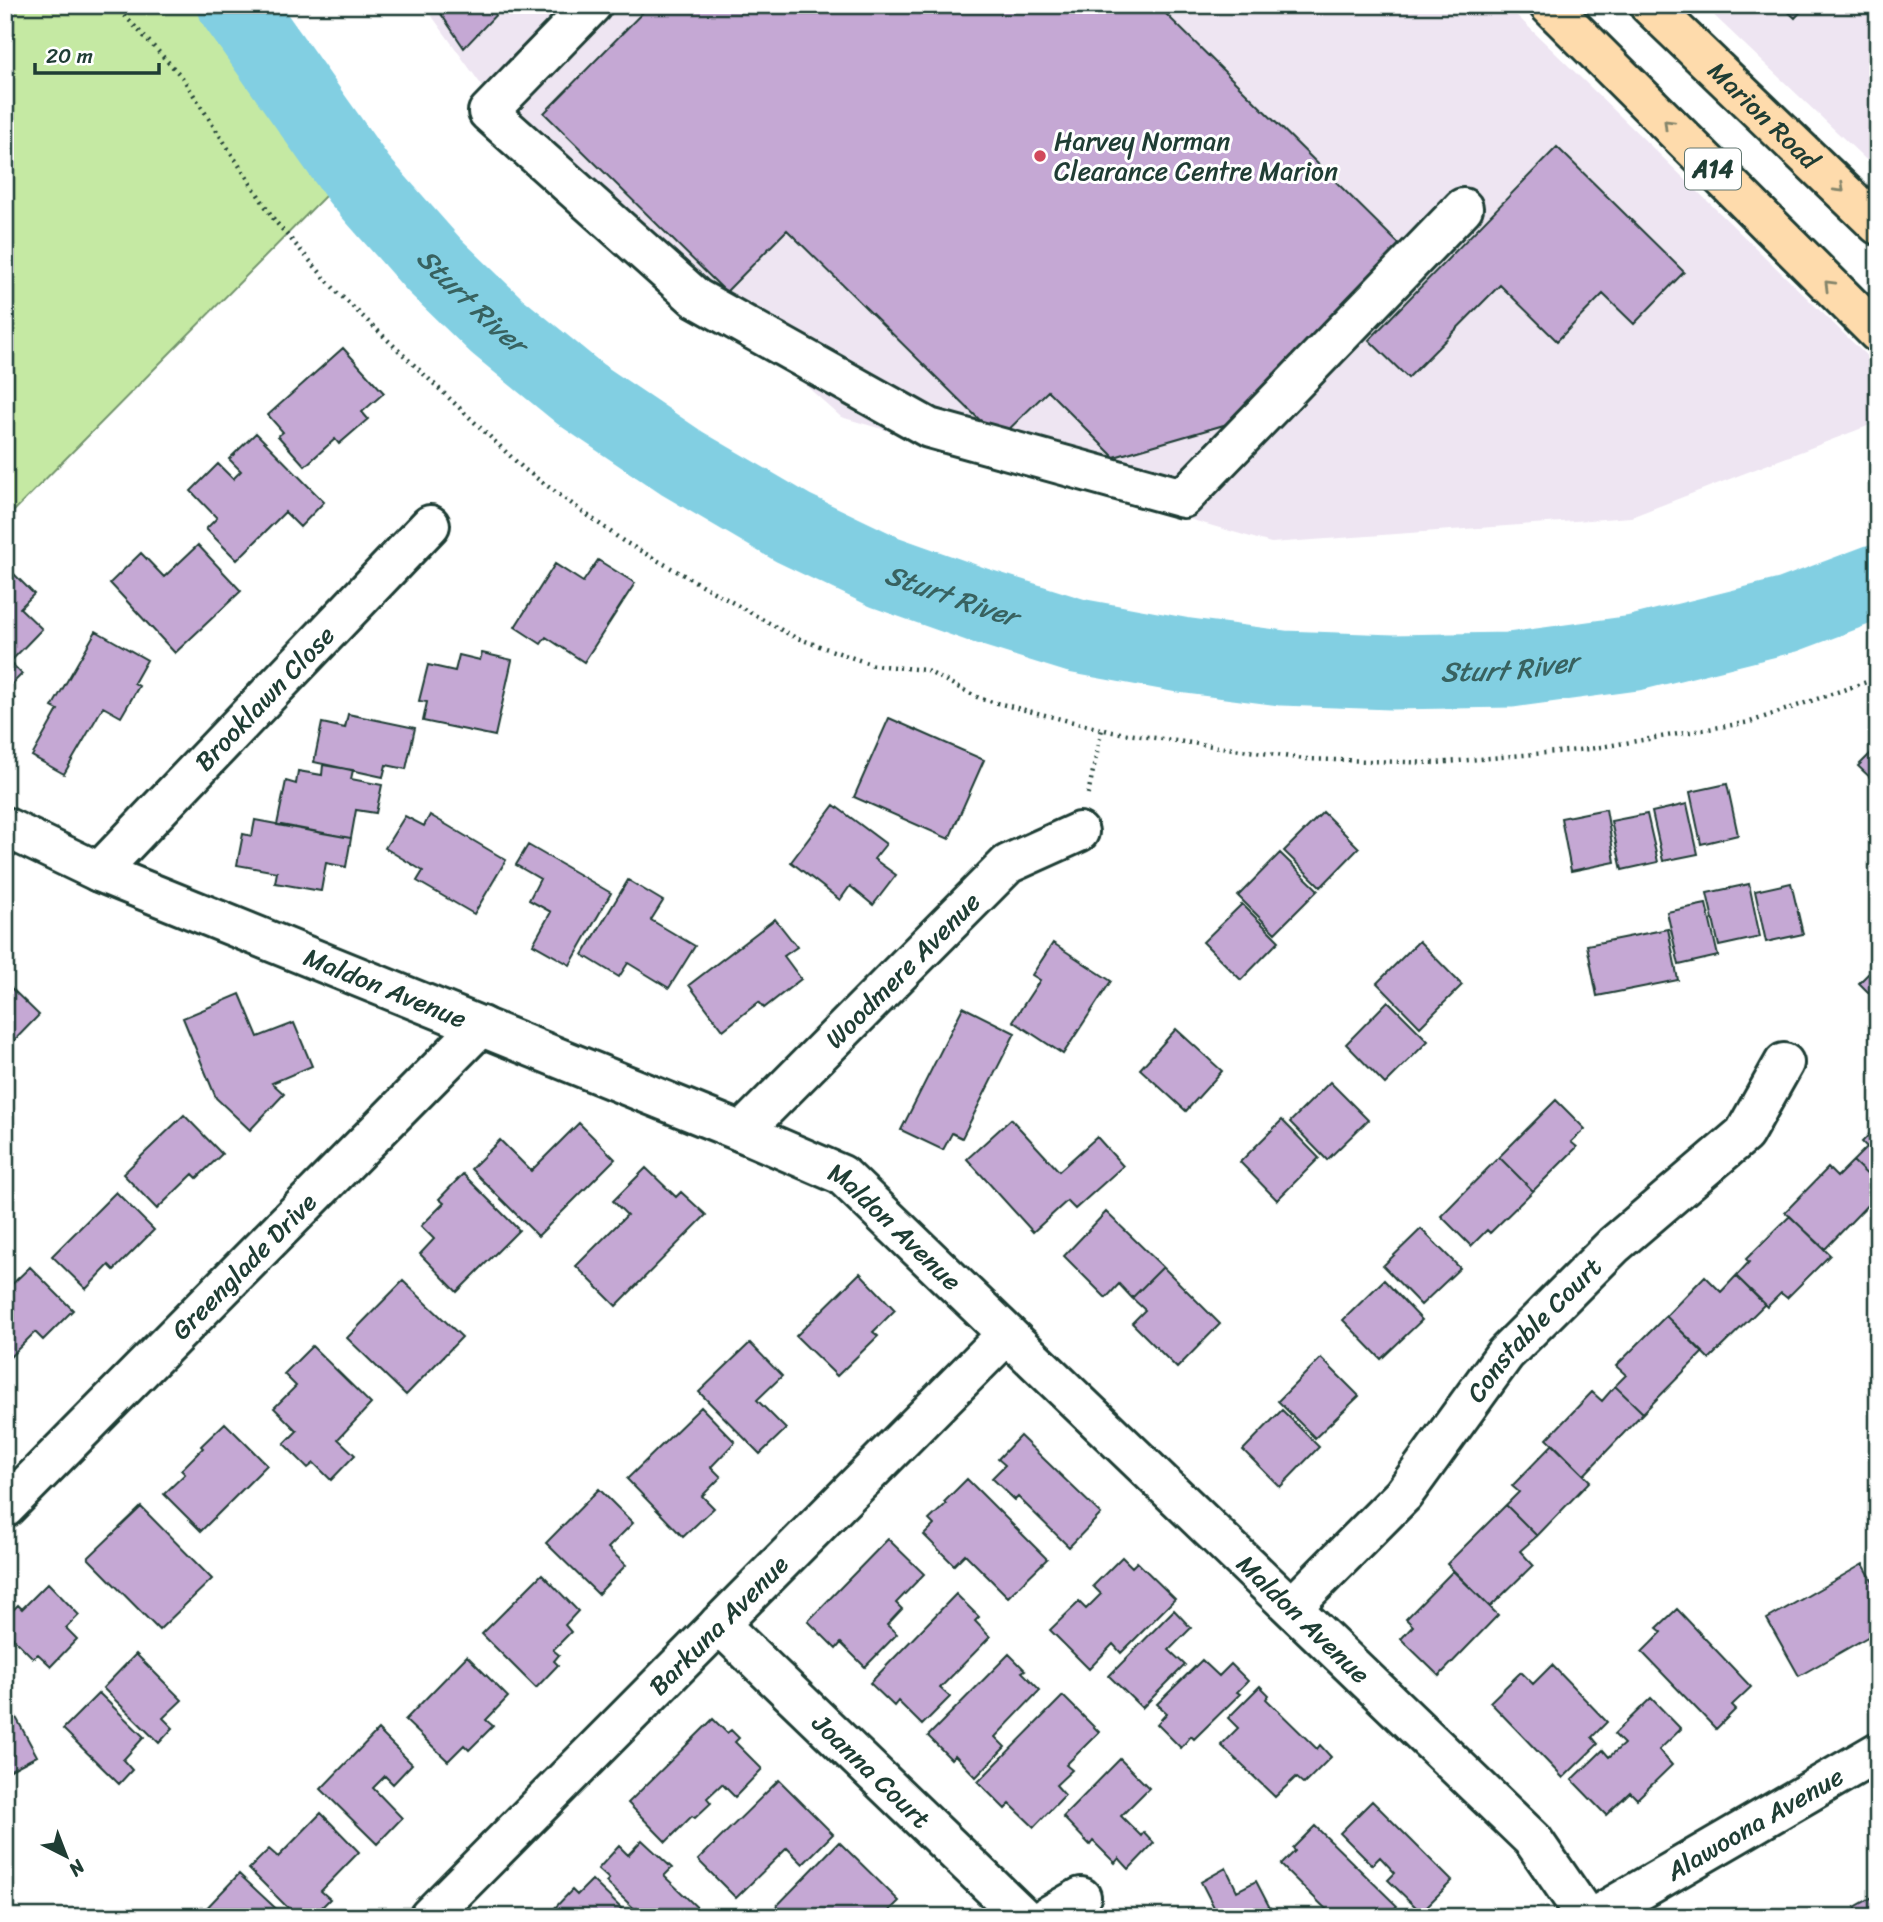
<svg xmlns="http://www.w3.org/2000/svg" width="1883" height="1922" font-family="Sriracha,sans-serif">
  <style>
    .built { fill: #eee5f2 }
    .green { fill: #c5e9a3; stroke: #72936c; stroke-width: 2 }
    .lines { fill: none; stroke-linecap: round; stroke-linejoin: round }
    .river { stroke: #82cfe2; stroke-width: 75 }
    .building { fill: #c5a8d4; stroke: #1f3d34; stroke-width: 2 }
    .minor-casing { stroke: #1f3d34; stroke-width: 44 }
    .major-casing { stroke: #1f3d34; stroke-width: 44 }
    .path { stroke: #1f3d34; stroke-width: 4.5; stroke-dasharray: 2 5; stroke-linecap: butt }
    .minor { stroke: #fff; stroke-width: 38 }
    .major { stroke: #fedbac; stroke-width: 38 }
    .oneway { stroke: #83846a }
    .poi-dot { fill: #d1495b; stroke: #fff; stroke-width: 2.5 }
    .labels { text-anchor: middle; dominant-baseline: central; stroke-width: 6; stroke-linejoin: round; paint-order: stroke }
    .shield { fill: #fff; stroke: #627771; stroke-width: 2 }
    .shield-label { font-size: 24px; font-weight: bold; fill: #1f3d34 }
    .street-label { font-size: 26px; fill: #1f3d34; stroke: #fff }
    .poi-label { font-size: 26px; fill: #1f3d34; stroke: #fff; text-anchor: start }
    .water-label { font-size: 28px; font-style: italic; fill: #386260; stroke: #fff }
  </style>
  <rect width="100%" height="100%" fill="#fff"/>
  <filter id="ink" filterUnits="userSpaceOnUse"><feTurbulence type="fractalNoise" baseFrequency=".0143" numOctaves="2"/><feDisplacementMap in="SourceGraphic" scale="14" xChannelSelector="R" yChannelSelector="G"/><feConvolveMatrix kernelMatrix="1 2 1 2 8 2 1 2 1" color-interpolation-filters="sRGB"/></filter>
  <g filter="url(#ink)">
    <path class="built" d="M 424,5 L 1506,5 L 1878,367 L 1878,422 L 1631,517 L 1271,543 L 841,417 L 503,115 Z
      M 1703,5 L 1878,5 L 1878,171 Z"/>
    <path class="green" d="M 5,5 L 212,5 L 336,185 L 5,520 Z"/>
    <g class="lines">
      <path class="river" id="s1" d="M 235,5 L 359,180 L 434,265 L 497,326 L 580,394 L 682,463 L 793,528 L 885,572 L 978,605 L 1077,636 L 1181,655 L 1282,668 L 1392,672 L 1510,670 L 1635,653 L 1788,615 L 1878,581"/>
    </g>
    <path class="building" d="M 435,5 L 505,5 L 464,48 Z
      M 650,5 L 1157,5 L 1405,250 L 1234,422 L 1114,457 L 1048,391 L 999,439 L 787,230 L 726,292 L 544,113 Z
      M 1781,5 L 1807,5 L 1795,18 Z
      M 1557,147 L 1684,272 L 1634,324 L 1603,294 L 1557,341 L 1500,285 L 1408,378 L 1369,340 Z
      M 343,348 L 384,393 L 362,412 L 368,419 L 339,444 L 335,439 L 305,466 L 278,436 L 283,432 L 268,415 Z
      M 256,433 L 324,502 L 300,527 L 285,512 L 237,560 L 206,529 L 217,518 L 191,491 L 218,464 L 233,479 L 241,471 L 229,459 Z
      M 198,545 L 241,591 L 175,653 L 110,583 L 141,553 L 164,577 Z
      M 598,560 L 635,583 L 584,662 L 546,637 L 541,644 L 515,627 L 555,564 L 583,582 Z
      M 5,565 L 34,594 L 20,608 L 42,629 L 10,662 L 22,674 L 6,690 L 15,699 L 5,708 Z
      M 96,631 L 147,660 L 134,683 L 139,686 L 121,717 L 103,707 L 64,774 L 32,756 L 58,710 L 52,707 Z
      M 482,653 L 512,660 L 495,736 L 423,721 L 427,702 L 419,701 L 428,665 L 455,671 L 459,655 L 480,660 Z
      M 348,714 L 415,728 L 406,769 L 386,765 L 383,777 L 314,762 L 322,723 L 345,728 Z
      M 889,718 L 984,760 L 949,839 L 854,797 Z
      M 1878,746 L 1878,785 L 1858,766 Z
      M 323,765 L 353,770 L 351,779 L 382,785 L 376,813 L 356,810 L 351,838 L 277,825 L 286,781 L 296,784 L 298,771 L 322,775 Z
      M 1727,784 L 1738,835 L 1701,844 L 1690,792 Z
      M 1687,804 L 1698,854 L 1663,861 L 1652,812 Z
      M 834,805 L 886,844 L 874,859 L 896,875 L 873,905 L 850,886 L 840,900 L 791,862 Z
      M 1606,809 L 1615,862 L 1571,871 L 1561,818 Z
      M 1323,812 L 1359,848 L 1321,887 L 1284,851 Z
      M 1647,814 L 1658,862 L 1622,870 L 1611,821 Z
      M 430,815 L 506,860 L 474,914 L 417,881 L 423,871 L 385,848 L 405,816 L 424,826 Z
      M 255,820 L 351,838 L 346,867 L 326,863 L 321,891 L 275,883 L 277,872 L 237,865 L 243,834 L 252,836 Z
      M 528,845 L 611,893 L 570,965 L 533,944 L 551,912 L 529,900 L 540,879 L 516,865 Z
      M 1280,853 L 1318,890 L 1275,933 L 1238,896 Z
      M 628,880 L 663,901 L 651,920 L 695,946 L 669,988 L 628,963 L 619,977 L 583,955 Z
      M 1791,883 L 1803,934 L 1766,942 L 1755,891 Z
      M 1749,884 L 1760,937 L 1719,946 L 1707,893 Z
      M 1242,904 L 1279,941 L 1241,980 L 1203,942 Z
      M 1706,904 L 1718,956 L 1679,965 L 1667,912 Z
      M 775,919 L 797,947 L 784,956 L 801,979 L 764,1008 L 759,1002 L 723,1030 L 689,985 Z
      M 1668,929 L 1678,980 L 1597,996 L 1587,945 Z
      M 1419,941 L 1462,985 L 1420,1027 L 1377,983 Z
      M 1053,943 L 1111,981 L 1063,1054 L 1013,1021 L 1040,980 L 1032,975 Z
      M 1878,964 L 1878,1002 L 1859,983 Z
      M 5,982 L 39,1015 L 5,1050 Z
      M 240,994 L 258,1037 L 294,1023 L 312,1066 L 272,1083 L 284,1094 L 250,1130 L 216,1098 L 183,1018 Z
      M 1388,1001 L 1428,1041 L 1385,1084 L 1346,1044 Z
      M 963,1007 L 1015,1033 L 962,1138 L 952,1133 L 943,1150 L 901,1130 Z
      M 1176,1029 L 1222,1071 L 1186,1111 L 1140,1069 Z
      M 1330,1082 L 1368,1120 L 1327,1160 L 1290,1122 Z
      M 1556,1100 L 1585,1129 L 1571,1142 L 1577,1147 L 1533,1191 L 1499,1157 Z
      M 184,1115 L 222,1154 L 197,1178 L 193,1174 L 157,1209 L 123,1174 Z
      M 1011,1119 L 1059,1171 L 1097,1137 L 1123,1166 L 1075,1209 L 1067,1201 L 1033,1232 L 967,1159 Z
      M 1282,1120 L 1319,1158 L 1277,1200 L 1240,1162 Z
      M 579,1123 L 615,1159 L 538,1236 L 471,1169 L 500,1140 L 531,1171 Z
      M 1878,1125 L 1878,1185 L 1853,1161 L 1867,1147 L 1862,1142 Z
      M 1499,1157 L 1533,1191 L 1490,1233 L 1487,1230 L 1471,1246 L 1441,1216 Z
      M 1853,1161 L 1878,1185 L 1878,1194 L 1825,1249 L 1785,1212 L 1828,1168 L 1837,1177 Z
      M 646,1168 L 676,1197 L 681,1192 L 706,1215 L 616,1306 L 576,1266 L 627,1215 L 613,1201 Z
      M 463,1174 L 519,1230 L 457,1292 L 420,1254 L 434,1239 L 421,1226 L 444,1203 L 439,1199 Z
      M 116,1192 L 154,1230 L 114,1270 L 109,1265 L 86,1289 L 52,1256 Z
      M 1106,1212 L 1163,1267 L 1132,1298 L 1119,1284 L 1106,1298 L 1064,1256 Z
      M 1790,1216 L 1830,1255 L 1787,1298 L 1781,1293 L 1767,1307 L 1736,1276 L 1749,1262 L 1746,1259 Z
      M 1421,1229 L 1460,1268 L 1421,1305 L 1383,1266 Z
      M 30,1267 L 73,1310 L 43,1340 L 35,1332 L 6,1361 L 5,1291 Z
      M 1163,1267 L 1220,1324 L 1177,1368 L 1132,1323 L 1145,1310 L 1132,1298 Z
      M 860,1273 L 895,1310 L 873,1332 L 878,1336 L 837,1376 L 796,1336 Z
      M 1705,1276 L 1721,1292 L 1736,1276 L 1765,1304 L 1709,1359 L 1666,1316 Z
      M 1384,1280 L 1422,1320 L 1381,1359 L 1343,1320 Z
      M 403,1281 L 462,1337 L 406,1395 L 347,1338 Z
      M 1666,1316 L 1703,1352 L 1643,1413 L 1615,1386 L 1626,1375 L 1616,1366 Z
      M 750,1343 L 782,1376 L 757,1400 L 786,1429 L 760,1454 L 699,1392 Z
      M 312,1346 L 371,1404 L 338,1439 L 355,1455 L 331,1480 L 314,1463 L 308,1468 L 284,1444 L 297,1431 L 274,1408 L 296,1386 L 284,1374 Z
      M 1321,1358 L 1359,1396 L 1315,1438 L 1278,1401 Z
      M 1615,1386 L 1643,1413 L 1584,1475 L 1547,1439 L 1592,1392 L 1602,1401 Z
      M 701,1407 L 735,1442 L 711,1467 L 721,1477 L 702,1496 L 714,1508 L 683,1537 L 627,1479 Z
      M 1282,1410 L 1319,1447 L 1280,1487 L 1243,1450 Z
      M 225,1423 L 267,1465 L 201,1531 L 164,1494 L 185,1474 L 181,1470 L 203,1448 L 201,1446 Z
      M 1020,1436 L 1101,1514 L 1069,1547 L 1018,1497 L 1015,1500 L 992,1478 L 1005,1465 L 998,1459 Z
      M 1553,1444 L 1590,1481 L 1537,1536 L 1506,1505 L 1519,1492 L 1512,1486 Z
      M 967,1479 L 1047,1559 L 1008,1597 L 965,1554 L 954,1565 L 924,1535 L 934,1525 L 929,1520 L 946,1504 L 944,1502 Z
      M 599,1489 L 633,1523 L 608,1548 L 626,1565 L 598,1594 L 546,1543 Z
      M 1506,1505 L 1537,1536 L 1520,1551 L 1533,1565 L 1490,1607 L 1447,1564 Z
      M 141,1507 L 212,1579 L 159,1630 L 88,1558 Z
      M 888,1539 L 924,1574 L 896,1603 L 902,1609 L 887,1625 L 897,1634 L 865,1667 L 841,1643 L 836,1649 L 808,1621 Z
      M 1122,1557 L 1132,1567 L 1137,1562 L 1175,1599 L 1121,1653 L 1113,1644 L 1089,1669 L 1050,1630 L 1079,1602 L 1086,1609 L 1101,1594 L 1093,1586 Z
      M 1863,1564 L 1878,1590 L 1878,1631 L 1799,1676 L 1767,1619 Z
      M 1453,1571 L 1498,1615 L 1439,1676 L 1401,1639 L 1413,1626 L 1406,1619 Z
      M 542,1574 L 578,1611 L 565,1625 L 571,1632 L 553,1650 L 559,1655 L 554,1661 L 558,1665 L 536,1688 L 482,1634 Z
      M 48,1583 L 79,1615 L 66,1628 L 77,1639 L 51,1666 L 38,1654 L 33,1658 L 5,1630 L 5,1618 L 18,1605 L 22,1609 Z
      M 956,1594 L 979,1617 L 975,1621 L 990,1637 L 940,1688 L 950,1697 L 922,1725 L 898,1701 L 894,1706 L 870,1683 Z
      M 1677,1609 L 1751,1687 L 1732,1705 L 1736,1709 L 1716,1729 L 1642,1652 L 1662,1632 L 1657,1628 Z
      M 1174,1610 L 1191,1628 L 1169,1650 L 1185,1665 L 1142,1708 L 1109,1676 Z
      M 136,1654 L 182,1700 L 163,1718 L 173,1728 L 159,1743 L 103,1688 Z
      M 1009,1654 L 1025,1670 L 1022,1672 L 1040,1690 L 995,1737 L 1005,1747 L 976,1777 L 955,1755 L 951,1759 L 928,1736 Z
      M 467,1656 L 508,1697 L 486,1720 L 493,1726 L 469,1750 L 464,1745 L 448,1761 L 405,1720 Z
      M 1202,1660 L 1219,1676 L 1231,1664 L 1248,1681 L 1237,1692 L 1240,1694 L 1194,1739 L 1191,1736 L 1181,1748 L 1157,1724 L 1167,1713 L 1157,1704 Z
      M 1552,1665 L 1607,1722 L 1592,1737 L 1598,1744 L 1563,1778 L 1490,1702 L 1521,1672 L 1533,1684 Z
      M 1260,1686 L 1269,1695 L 1266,1699 L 1317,1749 L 1320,1745 L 1331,1757 L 1304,1784 L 1296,1777 L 1275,1797 L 1221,1745 L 1238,1728 L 1228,1718 Z
      M 99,1693 L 144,1737 L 123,1760 L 132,1770 L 119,1784 L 63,1729 Z
      M 1063,1696 L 1099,1732 L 1066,1765 L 1072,1770 L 1056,1785 L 1065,1795 L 1034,1827 L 1010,1804 L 1005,1809 L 978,1782 Z
      M 5,1697 L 37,1756 L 5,1773 Z
      M 1651,1698 L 1681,1729 L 1659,1750 L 1672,1765 L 1637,1799 L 1630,1792 L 1606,1815 L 1572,1780 L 1603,1750 L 1609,1757 L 1624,1744 L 1614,1734 Z
      M 713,1719 L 727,1733 L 731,1730 L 739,1738 L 735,1742 L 762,1769 L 735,1797 L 722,1784 L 707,1798 L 711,1803 L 695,1818 L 692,1816 L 666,1842 L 628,1803 Z
      M 378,1730 L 412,1764 L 393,1784 L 385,1776 L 373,1788 L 402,1818 L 377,1844 L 321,1789 Z
      M 1120,1759 L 1149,1788 L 1121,1816 L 1141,1836 L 1144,1832 L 1154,1843 L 1129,1869 L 1119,1858 L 1115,1863 L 1093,1841 L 1090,1845 L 1063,1817 Z
      M 779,1780 L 833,1834 L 803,1864 L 787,1848 L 736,1898 L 698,1860 Z
      M 1372,1801 L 1452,1881 L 1421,1912 L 1388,1880 L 1395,1873 L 1380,1857 L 1372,1865 L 1340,1833 Z
      M 321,1813 L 359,1852 L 321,1891 L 330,1899 L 312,1917 L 297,1917 L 249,1869 L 269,1849 L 278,1857 Z
      M 1315,1826 L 1397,1906 L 1386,1917 L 1334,1917 L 1281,1865 L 1295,1851 L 1293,1848 Z
      M 642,1840 L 672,1868 L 664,1876 L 707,1917 L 643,1917 L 606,1882 L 609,1879 L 598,1869 L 619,1846 L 628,1855 Z
      M 839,1842 L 899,1901 L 883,1917 L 766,1917 Z
      M 1226,1868 L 1237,1891 L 1256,1881 L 1271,1910 L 1260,1917 L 1219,1917 L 1201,1882 Z
      M 239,1874 L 285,1917 L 198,1917 Z
      M 592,1880 L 622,1909 L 619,1911 L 625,1917 L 552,1917 L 549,1914 L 572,1890 L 577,1895 Z
      M 1878,1894 L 1878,1917 L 1860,1917 L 1855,1907 Z"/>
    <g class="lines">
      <g class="minor-casing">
        <g id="minor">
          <path d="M 592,5 L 488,112 L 696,298 L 929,428 L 1183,498 L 1463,208"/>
          <path id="s2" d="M 5,827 L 99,872 L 742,1132 L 842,1175 L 1533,1840 L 1586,1917"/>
          <path id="s3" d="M 99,872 L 430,525"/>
          <path id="s4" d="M 742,1132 L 1008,864 L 1079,832"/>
          <path id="s5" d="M 5,1508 L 481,1026"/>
          <path id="s6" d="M 1292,1607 L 1403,1495 L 1505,1354 L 1614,1245 L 1744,1134 L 1784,1063"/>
          <path id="s7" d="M 719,1624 L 1023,1917"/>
          <path id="s8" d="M 429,1917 L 1007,1334"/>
          <path d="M 1046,1917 L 1081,1897"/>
          <path id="s9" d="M 1594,1917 L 1878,1752"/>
        </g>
      </g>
      <g class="major-casing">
        <g id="major">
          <path d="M 1549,5 L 1878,333"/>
          <path id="s10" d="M 1649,5 L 1878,225"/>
        </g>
      </g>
      <path class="path" d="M 115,5 L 182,77 L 275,221 L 338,293 L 524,469 L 623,541 L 794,637 L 873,665 L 925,670 L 981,699 L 1113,732 L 1305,759 L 1436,763 L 1589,749 L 1750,722 L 1878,678
        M 5,320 L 14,323
        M 1088,794 L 1102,729"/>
      <use href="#minor" class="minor"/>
      <use href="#major" class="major"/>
    </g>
    <defs><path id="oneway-chevron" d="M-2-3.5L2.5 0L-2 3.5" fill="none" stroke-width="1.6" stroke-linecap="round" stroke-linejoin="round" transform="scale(1.75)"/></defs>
    <g class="oneway">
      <use href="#oneway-chevron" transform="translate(1668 124) rotate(-135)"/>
      <use href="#oneway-chevron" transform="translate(1840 188) rotate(44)"/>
      <use href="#oneway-chevron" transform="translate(1829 285) rotate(-135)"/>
    </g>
  </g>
  <circle class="poi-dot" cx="1040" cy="156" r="7"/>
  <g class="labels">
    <rect class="shield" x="1685" y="148.5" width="56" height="41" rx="5"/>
    <g class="shield-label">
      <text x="1713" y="169">A14</text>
    </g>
    <g class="street-label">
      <text stroke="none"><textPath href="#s10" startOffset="159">Marion Road</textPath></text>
      <text stroke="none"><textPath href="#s3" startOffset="240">Brooklawn Close</textPath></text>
      <text stroke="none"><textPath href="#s4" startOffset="228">Woodmere Avenue</textPath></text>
      <text stroke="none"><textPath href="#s2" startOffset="413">Maldon Avenue</textPath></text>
      <text stroke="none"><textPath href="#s2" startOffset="980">Maldon Avenue</textPath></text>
      <text stroke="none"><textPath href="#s5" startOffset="340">Greenglade Drive</textPath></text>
      <text stroke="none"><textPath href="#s6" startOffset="369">Constable Court</textPath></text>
      <text stroke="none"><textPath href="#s2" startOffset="1547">Maldon Avenue</textPath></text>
      <text stroke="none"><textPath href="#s8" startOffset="411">Barkuna Avenue</textPath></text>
      <text stroke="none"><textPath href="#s7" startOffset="212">Joanna Court</textPath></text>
      <text stroke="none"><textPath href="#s9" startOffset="186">Alawoona Avenue</textPath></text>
    </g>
    <g class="poi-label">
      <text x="1054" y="141">Harvey Norman<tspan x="1054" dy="30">Clearance Centre Marion</tspan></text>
    </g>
    <g class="water-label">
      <text stroke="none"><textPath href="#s1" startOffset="380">Sturt River</textPath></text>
      <text stroke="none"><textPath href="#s1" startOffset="947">Sturt River</textPath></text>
      <text stroke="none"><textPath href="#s1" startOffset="1514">Sturt River</textPath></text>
    </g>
  </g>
  <rect width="1883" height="1922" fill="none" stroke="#fff" stroke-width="28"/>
  <rect x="14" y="14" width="1855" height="1894" fill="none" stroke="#1f3d34" stroke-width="2.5" filter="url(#ink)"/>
  <g transform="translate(66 1856) rotate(138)" stroke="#ffffff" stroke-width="5" paint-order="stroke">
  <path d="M0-5L12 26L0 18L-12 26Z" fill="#1f3d34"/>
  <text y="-10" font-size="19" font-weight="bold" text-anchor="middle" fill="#1f3d34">N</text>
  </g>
  <path d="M35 63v10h124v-10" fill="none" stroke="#1f3d34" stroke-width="3.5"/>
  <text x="46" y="63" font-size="21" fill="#1f3d34" stroke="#ffffff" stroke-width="5" paint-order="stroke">20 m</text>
</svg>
